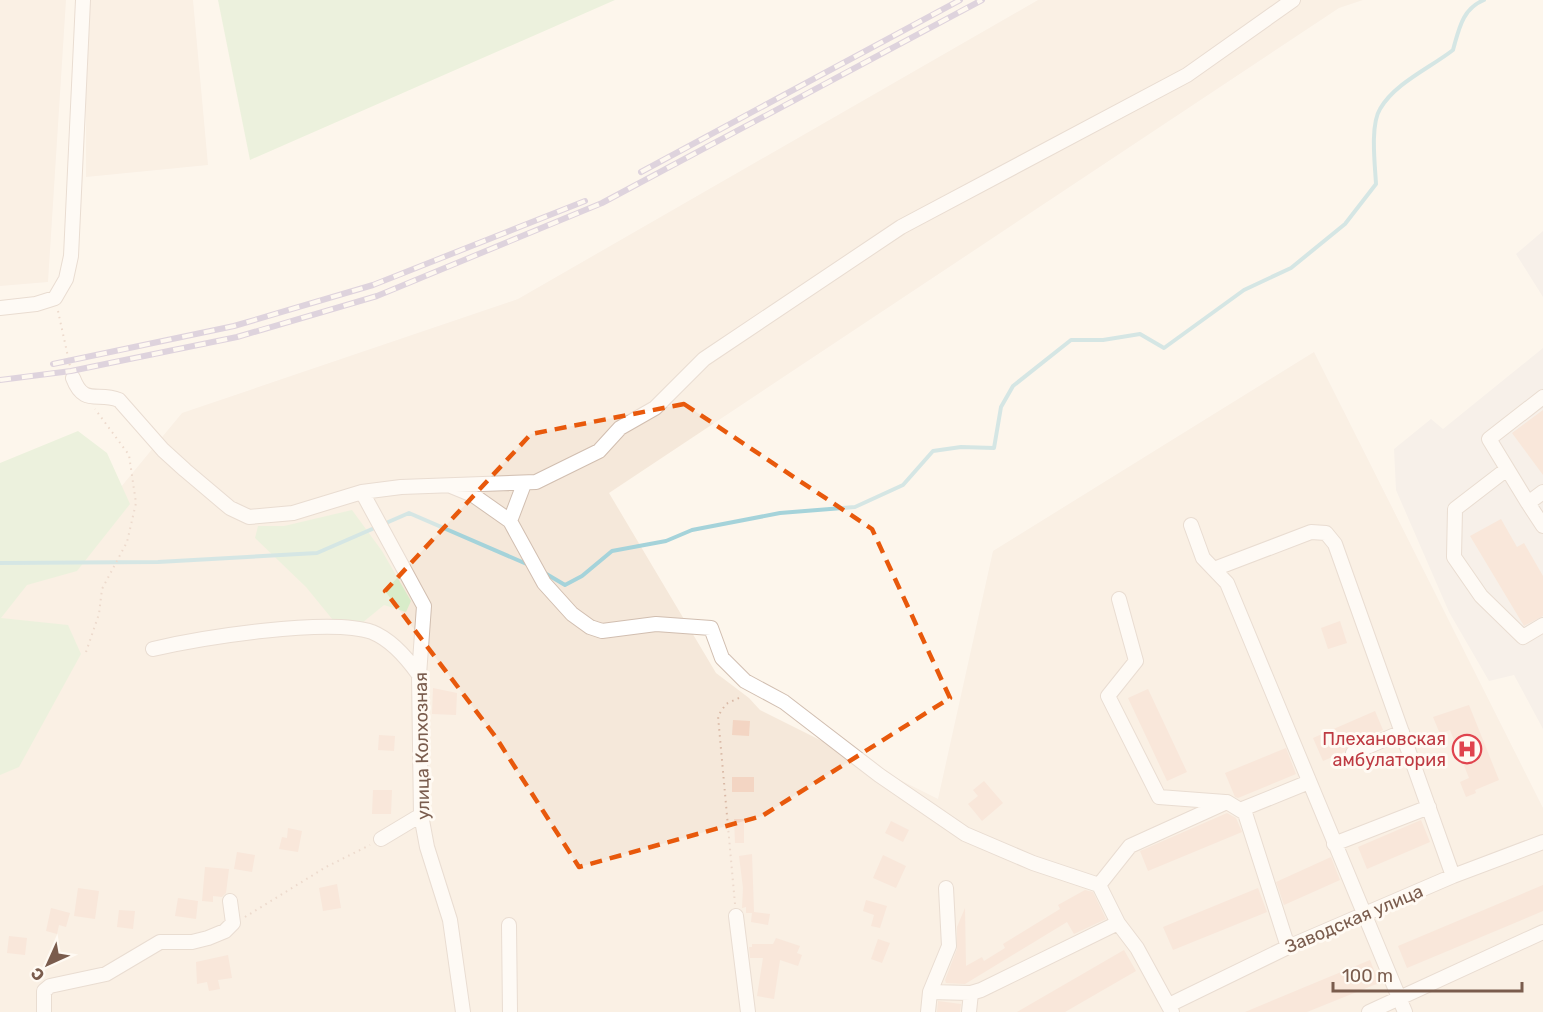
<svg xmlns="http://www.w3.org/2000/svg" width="1543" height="1012" font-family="Rubik,sans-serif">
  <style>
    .residential { fill: #f5e8da }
    .industrial { fill: #efe9e4 }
    .green { fill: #d8ecc9 }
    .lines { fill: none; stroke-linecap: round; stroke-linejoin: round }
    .stream { stroke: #a5d3da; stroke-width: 4 }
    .building { fill: #f3d5c3 }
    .minor-casing { stroke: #d1beb0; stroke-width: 16 }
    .path { stroke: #d9b8a5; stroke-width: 2; stroke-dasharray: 1.5 4.5; stroke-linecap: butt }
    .minor { stroke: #fff; stroke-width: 14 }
    .rail-casing { stroke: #b9a8c9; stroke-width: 6 }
    .rail { stroke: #fffaf3; stroke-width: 4; stroke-dasharray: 11; stroke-linecap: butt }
    .marked { fill: none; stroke: #e8590c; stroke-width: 4.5; stroke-dasharray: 12 8; stroke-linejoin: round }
    .labels { text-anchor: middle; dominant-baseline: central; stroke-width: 6; stroke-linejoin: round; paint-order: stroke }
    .health-label { font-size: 18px; fill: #be3a42; stroke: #fffaf3; text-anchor: end }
    .street-label { font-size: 18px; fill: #7a5c4d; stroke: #fffaf3 }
  </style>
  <rect width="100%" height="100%" fill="#fdf6ec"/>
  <path class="residential" d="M 0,0 L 66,0 L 48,282 L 0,286 Z
    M 86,0 L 193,0 L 208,165 L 86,177 Z
    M 1038,0 L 1363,0 L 1339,8 L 609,493 L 716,673 L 749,698 L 760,710 L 938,799 L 993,551 L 1314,352 L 1543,808 L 1543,1012 L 0,1012 L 0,548 L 73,545 L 182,413 L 518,299 Z"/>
  <path class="industrial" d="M 1543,231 L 1543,297 L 1516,254 Z
    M 1543,348 L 1543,729 L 1514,675 L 1489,681 L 1449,612 L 1396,490 L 1394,449 L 1431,419 L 1443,429 Z"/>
  <path class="green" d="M 218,0 L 615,0 L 250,160 Z
    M 78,431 L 107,453 L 130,504 L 77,571 L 27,585 L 1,618 L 68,625 L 81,654 L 19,767 L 0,775 L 0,463 Z
    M 352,510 L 382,551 L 411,601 L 406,612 L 384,605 L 362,623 L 337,625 L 306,587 L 255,538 L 258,526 L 284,526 Z"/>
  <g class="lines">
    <path class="stream" d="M 0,563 L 158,562 L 317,553 L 409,513 L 529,565
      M 543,572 L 565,585 L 582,576 L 612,551 L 666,541 L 692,530 L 780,513 L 855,507 L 903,485 L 933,451 L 961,447 L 994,448 L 1001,407 L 1013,386 L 1071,340 L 1103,340 L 1140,334 L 1164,348 L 1244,290 L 1291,268 L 1345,224 L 1376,184 C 1375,165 1370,125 1380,109 C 1395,83 1430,68 1453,50 C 1459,29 1462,9 1484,0"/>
  </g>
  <path class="building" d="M 1543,410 L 1543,475 L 1512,433 Z
    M 1501,519 L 1517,547 L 1524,543 L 1543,576 L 1543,616 L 1524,626 L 1470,536 Z
    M 1340,621 L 1347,643 L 1328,649 L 1321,628 Z
    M 433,688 L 457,693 L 456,715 L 432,714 Z
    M 1148,689 L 1187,772 L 1167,781 L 1128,698 Z
    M 1469,705 L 1499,780 L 1475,790 L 1476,793 L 1466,797 L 1460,782 L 1469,778 L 1450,730 L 1440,734 L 1433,717 Z
    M 1375,711 L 1383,730 L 1349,745 L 1344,752 L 1323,761 L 1313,738 Z
    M 733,720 L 750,721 L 749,736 L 732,735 Z
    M 379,735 L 395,736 L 394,751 L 378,750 Z
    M 1286,748 L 1296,774 L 1238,798 L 1235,797 L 1225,773 Z
    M 732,777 L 754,777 L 754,792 L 732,792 Z
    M 984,781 L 1003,803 L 982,821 L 968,804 L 978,796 L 973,790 Z
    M 373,790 L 392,790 L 391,814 L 372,814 Z
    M 1227,813 L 1236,818 L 1242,832 L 1148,871 L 1140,851 Z
    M 734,819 L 744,819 L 744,843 L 735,843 Z
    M 1421,820 L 1430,842 L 1367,869 L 1358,847 Z
    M 891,821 L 909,830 L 903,842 L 885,833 Z
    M 288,828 L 302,831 L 298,852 L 279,849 L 282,837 L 287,838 Z
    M 237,852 L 255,855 L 252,872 L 234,869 Z
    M 752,854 L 754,912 L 770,914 L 768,925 L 751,922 L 752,913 L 746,913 L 746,907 L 742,908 L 743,888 L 739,856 Z
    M 883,855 L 906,866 L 896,888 L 873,878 Z
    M 1331,857 L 1340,880 L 1284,905 L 1276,882 Z
    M 205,867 L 229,869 L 226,893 L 222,897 L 213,896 L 213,902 L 202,901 Z
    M 337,884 L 341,908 L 323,911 L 319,888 Z
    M 1543,885 L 1543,911 L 1407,968 L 1398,946 Z
    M 78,888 L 99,891 L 95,919 L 74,916 Z
    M 1258,888 L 1267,912 L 1173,950 L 1163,927 Z
    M 1085,890 L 1093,892 L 1106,919 L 1074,934 L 1067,922 L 965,984 L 946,983 L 945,980 L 957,949 L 957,927 L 965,908 L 966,966 L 982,957 L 984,961 L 1005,948 L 1003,944 L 1060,909 L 1058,905 Z
    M 178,898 L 198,901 L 196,919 L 175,916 Z
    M 866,900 L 887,906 L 880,928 L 871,926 L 874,915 L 863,911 Z
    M 51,908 L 70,913 L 66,927 L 59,925 L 57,934 L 46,931 Z
    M 119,910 L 135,911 L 133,929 L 117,927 Z
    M 9,936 L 27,938 L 25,955 L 7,953 Z
    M 776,938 L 800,946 L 797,953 L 802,955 L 798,966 L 780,960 L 774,999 L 757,996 L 763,958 L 750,958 L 749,947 L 752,947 L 752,944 L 773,944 Z
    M 878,939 L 890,943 L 882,963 L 871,959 Z
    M 1124,950 L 1136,971 L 1065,1012 L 1017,1012 Z
    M 228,955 L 232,978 L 218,980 L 220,989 L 209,991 L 207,982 L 197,984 L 196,962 Z
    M 1370,960 L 1379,983 L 1307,1012 L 1245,1012 Z
    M 938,1001 L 961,1004 L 960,1012 L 937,1012 Z"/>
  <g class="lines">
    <g class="minor-casing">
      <path id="minor" d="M 0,308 L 36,304 L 55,298 L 66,279 L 71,256 L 83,0
        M 73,378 C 84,407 98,391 119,400 L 163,450 L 185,470 L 230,508 L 249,517 L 293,513 L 362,492 L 401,487 L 536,482 L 599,451 L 620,428 L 655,408 L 704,359 L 901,227 L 1187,75 L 1293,0
        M 1507,469 L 1455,509 L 1454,557 L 1481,596 L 1523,637 L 1543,625
        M 451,486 L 473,495 L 510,521 L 524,484
        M 362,492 L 424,606 L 419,675 L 421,815 L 427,847 L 450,920 L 463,1012
        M 1543,492 L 1528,503 L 1543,526
        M 1528,503 L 1489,439 L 1543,397
        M 510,521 L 544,583 L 572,614 L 590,627 L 602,631 L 656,624 L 711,628 L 722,658 L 745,681 L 784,702 L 879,775 L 965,834 L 1033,863 L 1099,885
        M 1191,525 L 1203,558 L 1227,583 L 1405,1012
        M 1214,569 L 1311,532 L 1326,533 L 1335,544 L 1453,876
        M 1119,599 L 1136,661 L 1108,696 L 1159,797 L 1225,802
        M 153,649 C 200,638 329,617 372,632 C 392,640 407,658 419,675
        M 1353,753 L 1402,732
        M 1240,810 L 1309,782
        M 381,839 L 421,815
        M 1334,844 L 1429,807
        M 1099,885 L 1130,846 L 1227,802 L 1245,813 L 1288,947
        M 1099,885 L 1118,923 L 1137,948 L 1172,1012
        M 736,916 L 748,1012
        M 509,925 L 510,1012
        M 930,992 L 971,993 L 981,990 L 1118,923
        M 1169,1005 L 1288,947 L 1453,876 L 1543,842
        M 44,1012 L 44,991 L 50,986 L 106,974 L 160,942 L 192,942 L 208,938 L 225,931 L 233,923 L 230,901
        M 928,1012 L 930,992 L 949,946 L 946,888
        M 969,1012 L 971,993
        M 1369,1012 L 1543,932"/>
    </g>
    <path class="path" d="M 58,311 L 70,366
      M 86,652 L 99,614 L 102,589 L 127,542 L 136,503 L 129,455 L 95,409
      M 735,904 L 718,716 L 726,704 L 743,696
      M 245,917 L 326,867 L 370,845"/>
    <use href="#minor" class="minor"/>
    <g class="rail-casing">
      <path id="rail" d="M 641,172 L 960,0
        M 53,364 L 234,326 L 373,285 L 585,201
        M 0,380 L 71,371 L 237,337 L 377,296 L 602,203 L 982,0"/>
    </g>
    <use href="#rail" class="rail"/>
  </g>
  <path d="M0 0H1543V1012H0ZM 684,404 L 872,529 L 950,698 L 762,816 L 579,867 L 495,736 L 385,591 L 531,434 Z" fill="#fdf6ec" fill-opacity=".55" fill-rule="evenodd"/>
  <path class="marked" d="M 684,404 L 872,529 L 950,698 L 762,816 L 579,867 L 495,736 L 385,591 L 531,434 Z"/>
  <defs>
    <g id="hospital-ring" transform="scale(1.5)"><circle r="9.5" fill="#fffaf3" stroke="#e0444e" stroke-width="1.5"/><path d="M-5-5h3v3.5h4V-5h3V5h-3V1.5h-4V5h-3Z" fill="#e0444e"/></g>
  </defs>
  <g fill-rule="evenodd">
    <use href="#hospital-ring" x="1467" y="749"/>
  </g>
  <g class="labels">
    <g class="health-label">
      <text x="1446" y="739">Плехановская<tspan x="1446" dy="21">амбулатория</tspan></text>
    </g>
    <g class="street-label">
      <text transform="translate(422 746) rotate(-91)">улица Колхозная</text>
      <text transform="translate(1354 919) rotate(-23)">Заводская улица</text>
    </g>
  </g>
  <g transform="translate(48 964) rotate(225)" stroke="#fffaf3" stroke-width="4.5" paint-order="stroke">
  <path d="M0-4.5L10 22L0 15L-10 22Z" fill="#7a5c4d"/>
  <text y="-9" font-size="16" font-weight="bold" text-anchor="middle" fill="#7a5c4d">С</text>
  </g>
  <path d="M1333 982v9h189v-9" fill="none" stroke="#7a5c4d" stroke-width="3"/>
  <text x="1342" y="982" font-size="18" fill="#7a5c4d" stroke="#fffaf3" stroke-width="4.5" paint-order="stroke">100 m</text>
</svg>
